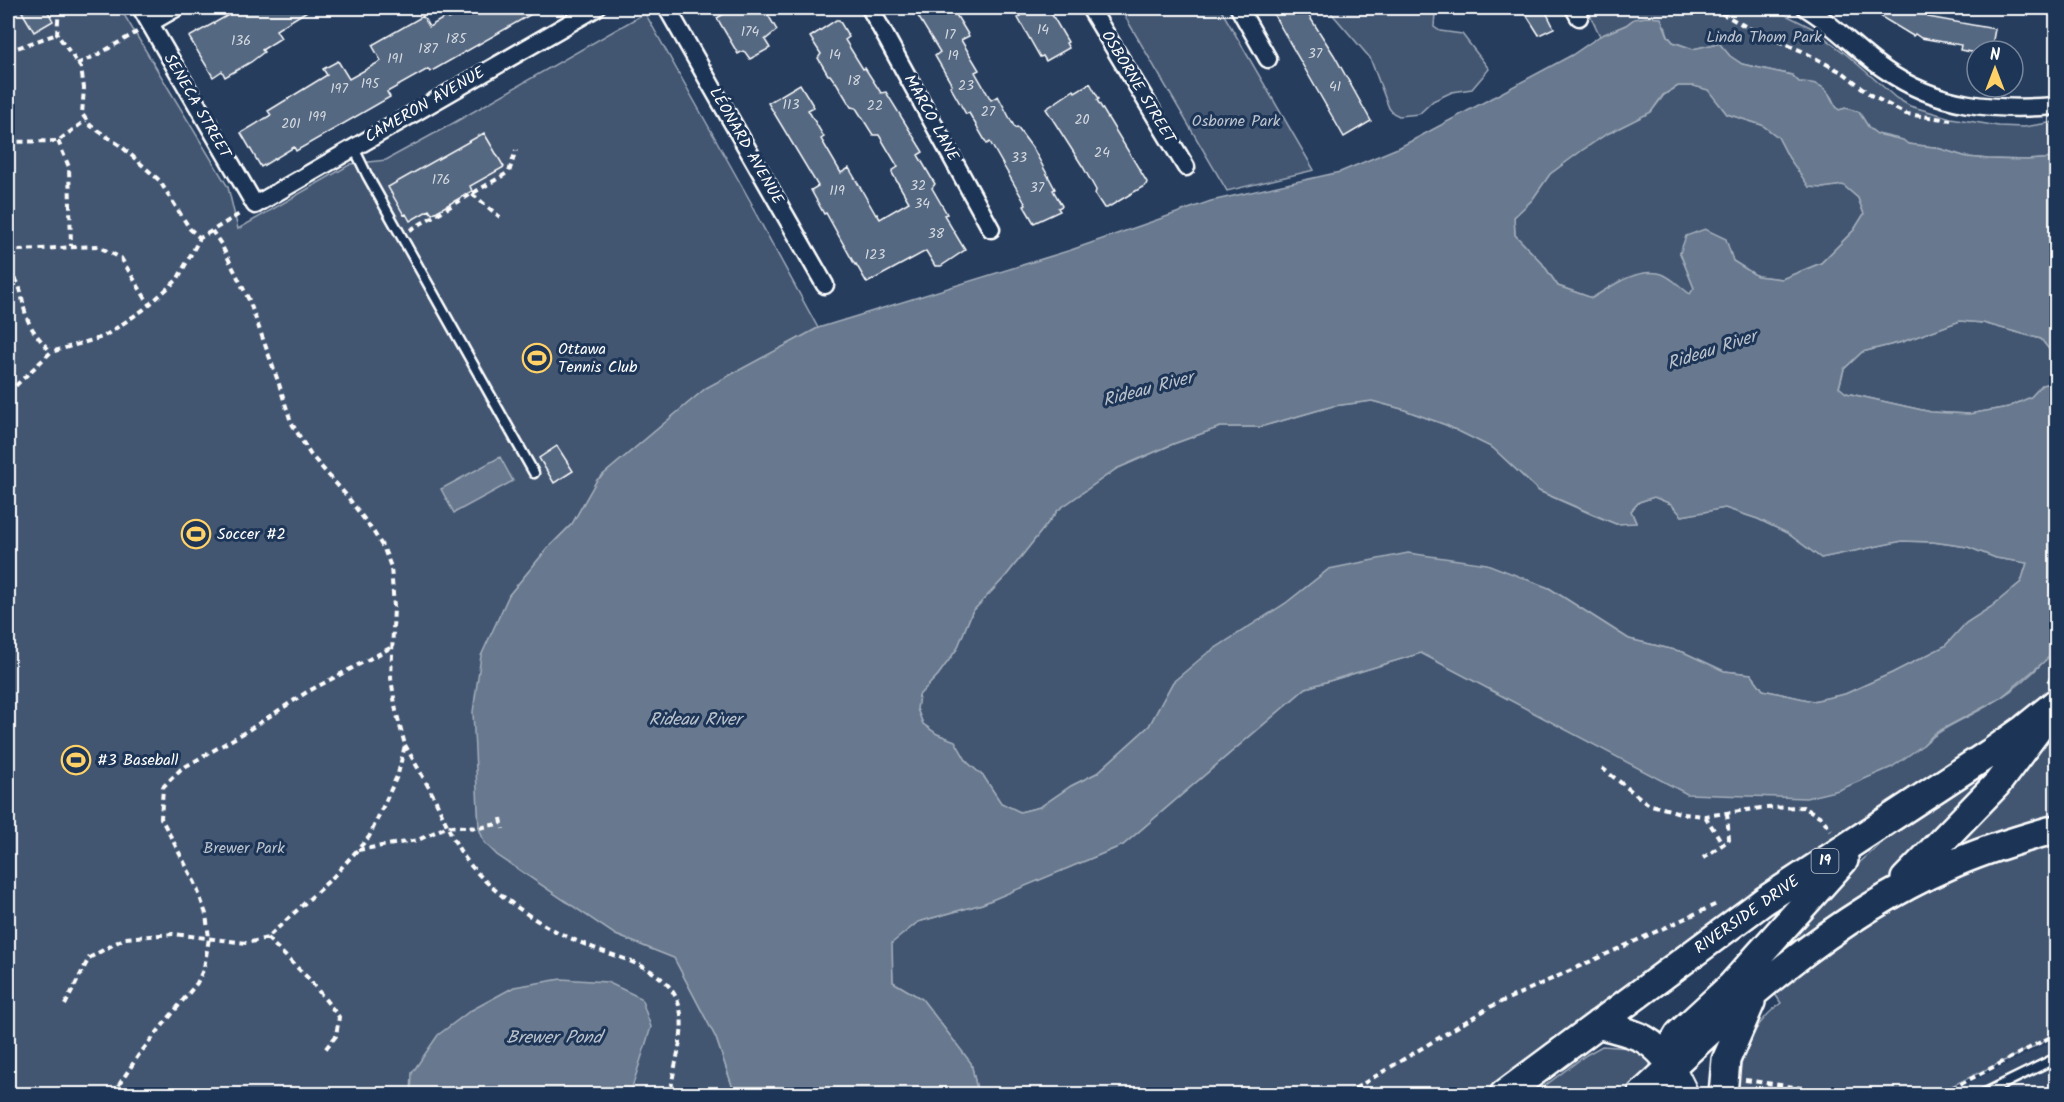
<svg xmlns="http://www.w3.org/2000/svg" width="2064" height="1102" font-family="Kalam,sans-serif">
  <style>
    .built { fill: #344a68 }
    .green { fill: #425672; stroke: #a0aab8; stroke-width: 1.5 }
    .water { fill: #67788e; stroke: #a4aebb; stroke-width: 1.5; fill-rule: evenodd }
    .building { fill: #556781; stroke: #fff; stroke-width: 1.5 }
    .lines { fill: none; stroke-linecap: round; stroke-linejoin: round }
    .service-casing { stroke: #fff; stroke-width: 13 }
    .minor-casing { stroke: #fff; stroke-width: 21 }
    .secondary-casing { stroke: #fff; stroke-width: 28 }
    .primary-casing { stroke: #fff; stroke-width: 32 }
    .path { stroke: #fff; stroke-width: 4; stroke-dasharray: 6 4.5; stroke-linecap: butt }
    .service { stroke: #1d3557; stroke-width: 8 }
    .minor { stroke: #1d3557; stroke-width: 16 }
    .secondary { stroke: #1d3557; stroke-width: 24 }
    .primary { stroke: #1d3557; stroke-width: 27 }
    .labels { text-anchor: middle; dominant-baseline: central; stroke-width: 6; stroke-linejoin: round; paint-order: stroke }
    .number-label { font-size: 14px; fill: #d4d9e0 }
    .shield { fill: #1d3557; stroke: #bbc2cd; stroke-width: 1.5 }
    .shield-label { font-size: 15px; font-weight: bold; fill: #fff }
    .park-label { font-size: 16px; fill: #bdc4ce; stroke: #1d3557 }
    .street-label { font-size: 16px; fill: #fff; stroke: #1d3557 }
    .poi-label { font-size: 16px; fill: #fff; stroke: #1d3557; text-anchor: start }
    .water-label { font-size: 18px; font-style: italic; fill: #bbc2cc; stroke: #1d3557 }
  </style>
  <rect width="100%" height="100%" fill="#263d5e"/>
  <filter id="ink" filterUnits="userSpaceOnUse"><feTurbulence type="fractalNoise" baseFrequency=".0167" numOctaves="2"/><feDisplacementMap in="SourceGraphic" scale="12" xChannelSelector="R" yChannelSelector="G"/><feConvolveMatrix kernelMatrix="1 2 1 2 8 2 1 2 1" color-interpolation-filters="sRGB"/></filter>
  <g filter="url(#ink)">
    <path class="built" d="M 2056,1039 L 2056,1094 L 1948,1094 L 1955,1090 Z"/>
    <path class="green" d="M 8,8 L 120,8 L 228,187 L 238,229 L 351,164 L 386,160 L 450,125 L 645,13 L 752,204 L 751,205 L 818,328 L 706,388 L 597,480 L 572,524 L 547,549 L 509,595 L 478,794 L 479,828 L 497,855 L 616,935 L 674,958 L 716,1038 L 735,1094 L 8,1094 Z
      M 1120,8 L 1220,8 L 1314,170 L 1227,191 Z
      M 1327,8 L 1442,8 L 1435,13 L 1434,27 L 1440,31 L 1462,34 L 1489,69 L 1472,89 L 1452,92 L 1433,101 L 1419,114 L 1399,116 L 1393,113 L 1389,108 L 1370,58 Z
      M 1587,8 L 1772,8 L 1812,28 L 1847,55 L 1896,98 L 1910,106 L 1951,118 L 1998,126 L 2024,127 L 2056,122 L 2056,158 L 2027,160 L 1988,159 L 1967,157 L 1934,147 L 1908,144 L 1902,140 L 1877,134 L 1869,128 L 1859,112 L 1846,108 L 1839,110 C 1834,106 1834,102 1831,97 C 1825,87 1809,82 1799,82 L 1792,75 L 1742,64 L 1730,56 L 1719,43 L 1693,49 L 1673,42 L 1668,36 L 1665,26 L 1634,19 L 1626,25 L 1600,36 Z
      M 1678,86 L 1695,86 L 1709,90 L 1727,114 L 1762,125 L 1778,137 L 1789,158 L 1822,188 L 1843,185 L 1858,198 L 1864,214 L 1854,230 L 1821,263 L 1782,279 L 1757,276 L 1733,261 L 1725,239 L 1680,253 L 1694,288 L 1690,295 L 1671,280 L 1620,281 L 1592,298 L 1558,286 L 1542,263 L 1515,235 L 1514,217 L 1532,200 L 1550,174 L 1581,151 L 1605,135 L 1651,112 L 1664,95 Z
      M 1960,321 L 1983,323 L 2041,339 L 2052,353 L 2056,354 L 2056,382 L 2042,385 L 2031,397 L 2009,407 L 1969,414 L 1931,412 L 1846,393 L 1839,388 L 1844,369 L 1862,352 L 1902,342 Z
      M 1372,401 L 1402,409 L 1446,425 L 1493,448 L 1539,491 L 1591,514 L 1616,524 L 1636,522 L 1631,511 L 1639,502 L 1654,497 L 1671,504 L 1682,516 L 1725,508 L 1758,519 L 1787,533 L 1821,558 L 1902,541 L 1933,542 L 1968,547 L 1996,558 L 2027,563 L 2021,582 L 1991,607 L 1966,623 L 1945,646 L 1892,673 L 1845,694 L 1813,701 L 1763,690 L 1751,674 L 1724,671 L 1683,652 L 1629,639 L 1549,588 L 1329,569 L 1286,603 L 1173,682 L 1149,726 L 1097,773 L 1071,786 L 1040,807 L 1020,812 L 1001,803 L 984,777 L 967,762 L 955,741 L 937,734 L 923,724 L 917,709 L 919,695 L 938,675 L 957,649 L 972,612 L 1005,577 L 1058,510 L 1116,469 L 1173,444 L 1220,427 L 1260,427 L 1333,406 Z
      M 2056,646 L 2056,688 L 2050,694 L 1997,735 L 1792,866 L 1657,961 L 1621,1006 L 1504,1094 L 978,1094 L 971,1063 L 922,999 L 893,982 L 891,943 L 918,922 L 982,904 L 1123,845 L 1306,688 L 1421,653 L 1569,731 L 1923,745 C 1945,724 1974,716 1999,699 C 2020,685 2042,666 2056,646 Z
      M 2056,720 L 2056,818 L 1775,960 L 1771,955 L 1851,870 L 1883,842 L 1932,807 L 2007,757 Z
      M 2056,844 L 2056,1036 L 1935,1094 L 1731,1094 L 1731,1090 L 1738,1090 C 1738,1057 1754,1022 1781,1003 L 1775,994 C 1826,941 1929,884 1999,860 C 2018,854 2037,849 2056,844 Z
      M 1602,1046 L 1633,1048 L 1651,1058 L 1649,1070 L 1626,1094 L 1534,1094 L 1586,1055 Z"/>
    <path class="water" d="M 1646,17 L 1661,18 L 1668,36 L 1673,42 L 1693,49 L 1719,43 L 1730,56 L 1742,64 L 1792,75 L 1799,82 C 1812,82 1825,84 1831,98 C 1834,103 1835,107 1839,110 L 1846,108 L 1859,112 L 1869,128 L 1877,134 L 1903,140 L 1908,144 L 1934,147 L 1967,157 L 1988,159 L 2027,160 L 2056,158 L 2056,354 L 2052,353 L 2041,339 L 1983,323 L 1960,321 L 1902,342 L 1862,352 L 1844,369 L 1839,387 L 1846,393 L 1931,412 L 1969,414 L 2009,407 L 2031,397 L 2042,385 L 2056,382 L 2056,646 L 2046,660 L 1999,699 L 1935,733 L 1923,745 L 1892,767 L 1839,790 L 1806,798 L 1687,794 L 1421,653 L 1306,688 L 1123,845 L 982,904 L 918,922 L 892,943 L 893,982 L 922,999 L 971,1063 L 978,1094 L 735,1094 L 716,1038 L 674,958 L 616,935 L 497,855 L 484,842 L 479,828 L 473,712 L 481,656 L 509,595 L 547,549 L 572,524 L 597,480 L 706,388 L 818,328 L 1071,250 L 1211,201 L 1340,172 L 1400,147 L 1572,55 L 1600,36 L 1626,25 L 1634,19 ZM 1678,86 L 1694,86 L 1708,90 L 1727,114 L 1762,125 L 1778,137 L 1789,158 L 1809,187 L 1822,188 L 1843,185 L 1858,198 L 1864,214 L 1854,230 L 1821,263 L 1782,279 L 1757,276 L 1733,261 L 1726,239 L 1705,229 L 1686,236 L 1680,253 L 1694,288 L 1690,294 C 1681,288 1670,275 1658,273 C 1634,269 1611,287 1592,298 L 1558,286 L 1542,263 L 1515,235 L 1514,217 L 1532,200 L 1550,174 L 1581,151 L 1605,135 L 1651,112 L 1663,95 ZM 1372,401 L 1402,409 L 1446,425 L 1493,448 L 1539,491 L 1616,524 L 1636,523 L 1631,511 L 1639,502 L 1654,497 L 1671,504 L 1682,516 L 1725,508 L 1758,519 L 1787,533 L 1821,558 L 1902,541 L 1933,542 L 1968,547 L 1996,558 L 2027,563 L 2021,582 L 1991,607 L 1966,623 L 1945,646 L 1892,673 L 1845,694 L 1813,701 L 1763,690 L 1751,674 L 1724,671 L 1683,652 L 1629,639 L 1549,588 L 1487,564 L 1408,553 L 1329,569 L 1286,603 L 1206,654 L 1173,682 L 1149,726 L 1097,773 L 1071,786 L 1040,807 L 1020,812 L 1001,803 L 984,777 L 967,762 L 955,741 L 937,734 L 923,724 L 917,709 L 919,695 L 938,675 L 957,649 L 972,612 L 1005,577 L 1058,510 L 1116,469 L 1173,444 L 1220,427 L 1260,427 L 1333,406 Z
      M 500,457 L 513,481 L 454,513 L 441,489 Z
      M 561,979 L 607,982 L 641,998 L 651,1027 L 630,1094 L 411,1094 L 412,1073 L 438,1035 L 470,1011 L 514,987 Z"/>
    <path class="building" d="M 30,8 L 46,8 L 53,21 L 34,32 L 22,12 Z
      M 241,8 L 312,8 L 276,30 L 281,38 L 262,50 L 264,52 L 251,62 L 225,77 L 222,71 L 213,77 L 189,37 Z
      M 467,8 L 542,8 L 430,72 L 428,69 L 387,92 L 390,97 L 296,151 L 294,147 L 261,167 L 241,133 L 271,115 L 268,111 L 327,75 L 323,69 L 338,61 L 349,79 L 381,61 L 372,45 L 423,16 L 429,27 L 447,16 L 449,19 Z
      M 734,8 L 764,8 L 777,30 L 765,40 L 770,48 L 750,59 L 745,52 L 743,51 L 738,54 L 717,18 Z
      M 913,8 L 952,8 L 969,36 L 961,40 L 979,70 L 975,72 L 991,100 L 998,96 L 1015,128 L 1017,127 L 1034,150 L 1055,189 L 1053,190 L 1062,206 L 1058,208 L 1060,211 L 1034,223 L 1024,206 L 1026,205 L 990,142 L 987,144 L 969,113 L 966,114 L 950,86 L 952,85 L 935,56 L 940,52 Z
      M 1016,8 L 1048,8 L 1068,42 L 1066,43 L 1069,48 L 1046,61 L 1043,56 L 1040,57 L 1018,18 L 1021,16 Z
      M 1270,8 L 1304,8 L 1334,55 L 1371,121 L 1344,137 Z
      M 1522,8 L 1544,8 L 1554,28 L 1539,35 Z
      M 1871,8 L 1934,8 L 1928,17 L 1995,29 L 1991,51 L 1977,51 L 1977,53 L 1960,50 L 1961,45 L 1921,38 L 1915,34 L 1913,36 L 1883,18 Z
      M 836,20 L 839,20 L 849,37 L 845,40 L 863,69 L 865,68 L 881,93 L 886,92 L 923,152 L 918,155 L 935,184 L 932,188 L 947,214 L 944,215 L 965,250 L 941,266 L 935,266 L 926,251 L 867,283 L 856,264 L 855,265 L 826,213 L 824,214 L 811,190 L 818,186 L 768,103 L 800,84 L 814,107 L 808,110 L 824,137 L 821,139 L 841,173 L 849,168 L 876,215 L 877,214 L 880,219 L 909,202 L 892,173 L 892,171 L 898,167 L 879,135 L 873,135 L 856,108 L 851,107 L 836,82 L 835,82 L 830,75 L 828,75 L 818,58 L 821,54 L 810,37 Z
      M 1090,83 L 1099,99 L 1097,100 L 1147,182 L 1146,185 L 1107,208 L 1104,208 L 1095,194 L 1096,190 L 1083,167 L 1046,109 L 1074,90 L 1075,92 Z
      M 484,133 L 504,167 L 470,186 L 472,191 L 432,214 L 429,210 L 410,221 L 406,214 L 404,215 L 388,187 Z
      M 557,446 L 573,471 L 554,483 L 539,458 Z"/>
    <g class="lines">
      <g class="service-casing">
        <path id="service" d="M 353,146 L 367,175 L 534,473
          M 1983,1094 L 2056,1058"/>
      </g>
      <g class="minor-casing">
        <path id="minor" d="M 141,8 L 255,205 L 596,8
          M 667,8 L 825,285
          M 870,8 L 991,229
          M 1090,8 L 1186,167
          M 1239,8 L 1268,59
          M 1574,8 L 1579,17
          M 1806,8 C 1835,25 1857,51 1885,70 C 1938,107 1994,111 2056,106
          M 150,23 L 176,8"/>
      </g>
      <g class="secondary-casing">
        <path id="secondary" d="M 1672,1066 L 1686,1094"/>
      </g>
      <g class="primary-casing">
        <path id="primary" d="M 1905,879 L 1997,784 L 2038,729
          M 1598,1024 C 1633,1034 1649,1034 1672,1066
          M 1672,1060 L 1673,1044 L 1679,1034 L 1731,986 L 1844,860
          M 1504,1094 L 1764,901 L 1990,753 L 2024,729 L 2056,703
          M 1642,1094 C 1735,1007 1830,918 1948,866 C 1983,850 2020,839 2056,829
          M 1723,1094 L 1726,1060 L 1751,1002"/>
      </g>
      <path class="path" d="M 59,8 L 57,34 L 81,68 L 84,88 L 82,114 L 91,126 L 121,146 L 159,180 L 190,229 L 200,238
        M 1712,8 L 1756,32 L 1802,51 L 1845,74 L 1872,96 L 1906,114 L 1951,120
        M 8,51 L 57,34
        M 77,64 L 99,54 L 137,32
        M 58,141 L 69,167 L 71,246
        M 8,142 L 58,141 L 86,120
        M 472,194 L 500,217
        M 410,230 L 509,172 L 516,150
        M 8,249 L 19,250 L 97,246 L 121,258 L 149,304
        M 8,270 C 24,286 20,296 26,315 C 30,329 41,341 51,352
        M 8,393 L 51,352 L 103,337 L 143,310 L 177,280 L 200,238 L 241,213
        M 2048,682 L 2056,673
        M 405,745 C 415,763 425,780 434,797 C 445,819 453,843 468,862 C 487,886 515,907 541,923 C 559,934 579,942 599,950 C 626,960 657,967 673,992 C 693,1024 672,1061 671,1094
        M 1602,768 L 1648,804 L 1684,814 L 1705,816 L 1761,808 L 1803,807 L 1821,817 L 1831,830
        M 1705,816 L 1723,844
        M 501,818 L 503,829
        M 358,850 L 418,840 L 448,826 L 479,828 L 502,823
        M 1703,858 L 1729,840 L 1727,812
        M 267,938 L 309,979 L 339,1017 L 336,1036 L 323,1052
        M 65,1005 L 89,958 L 125,938 L 173,934 L 247,943 L 267,938 L 333,877 L 369,837 L 398,774 L 405,745 L 396,711 L 391,678 L 394,607 L 391,567 L 384,549 L 373,531 L 347,496 L 310,454 L 291,422 L 278,381 L 249,300 L 221,244 L 212,231
        M 1745,1080 L 1808,1089 L 1830,1094
        M 113,1094 L 138,1056 L 197,983 L 204,968 L 209,938 L 206,914 L 195,883 L 161,818 L 163,787 L 181,769 L 247,731 L 307,692 L 392,647
        M 1346,1094 L 1490,1007 L 1719,903
        M 1942,1094 L 2056,1034"/>
      <use href="#service" class="service"/>
      <use href="#minor" class="minor"/>
      <use href="#secondary" class="secondary"/>
      <use href="#primary" class="primary"/>
    </g>
  </g>
  <defs>
    <g id="stadium-ring" transform="scale(1.5)"><circle r="9.5" fill="#1d3557" stroke="#ffd166" stroke-width="1.5"/><path d="M0-5a6.5 5 0 1 0 0 10a6.5 5 0 1 0 0-10ZM-3.5-1.8h7v3.6h-7Z" fill="#ffd166"/></g>
  </defs>
  <g fill-rule="evenodd">
    <use href="#stadium-ring" x="537" y="358"/>
    <use href="#stadium-ring" x="196" y="534"/>
    <use href="#stadium-ring" x="76" y="760"/>
  </g>
  <g class="labels">
    <g class="number-label">
      <text x="1043" y="30">14</text>
      <text x="750" y="32">174</text>
      <text x="950" y="35">17</text>
      <text x="456" y="39">185</text>
      <text x="241" y="41">136</text>
      <text x="428" y="49">187</text>
      <text x="1315" y="54">37</text>
      <text x="835" y="55">14</text>
      <text x="953" y="56">19</text>
      <text x="395" y="59">191</text>
      <text x="854" y="81">18</text>
      <text x="370" y="84">195</text>
      <text x="966" y="86">23</text>
      <text x="1335" y="87">41</text>
      <text x="339" y="89">197</text>
      <text x="791" y="105">113</text>
      <text x="875" y="106">22</text>
      <text x="988" y="112">27</text>
      <text x="317" y="117">199</text>
      <text x="1082" y="120">20</text>
      <text x="291" y="124">201</text>
      <text x="1102" y="153">24</text>
      <text x="1019" y="158">33</text>
      <text x="441" y="180">176</text>
      <text x="918" y="186">32</text>
      <text x="1037" y="188">37</text>
      <text x="837" y="191">119</text>
      <text x="922" y="204">34</text>
      <text x="936" y="234">38</text>
      <text x="875" y="255">123</text>
    </g>
    <rect class="shield" x="1811.5" y="849" width="27" height="24" rx="4.5"/>
    <g class="shield-label">
      <text x="1825" y="861">19</text>
    </g>
    <g class="park-label">
      <text x="1764" y="37">Linda Thom Park</text>
      <text x="1236" y="121">Osborne Park</text>
      <text x="244" y="848">Brewer Park</text>
    </g>
    <g class="street-label">
      <text transform="translate(1138 87) rotate(59)">OSBORNE STREET</text>
      <text transform="translate(425 105) rotate(-30)">CAMERON AVENUE</text>
      <text transform="translate(197 106) rotate(60)">SENECA STREET</text>
      <text transform="translate(931 118) rotate(61)">MARCO LANE</text>
      <text transform="translate(746 146) rotate(60)">LÉONARD AVENUE</text>
      <text transform="translate(1747 915) rotate(-35)">RIVERSIDE DRIVE</text>
    </g>
    <g class="poi-label">
      <text x="558" y="349">Ottawa<tspan x="558" dy="18">Tennis Club</tspan></text>
      <text x="217" y="534">Soccer #2</text>
      <text x="97" y="760">#3 Baseball</text>
    </g>
    <g class="water-label">
      <text transform="translate(1712 351) rotate(-18)">Rideau River</text>
      <text transform="translate(1148 390) rotate(-15)">Rideau River</text>
      <text x="695" y="720">Rideau River</text>
      <text x="554" y="1038">Brewer Pond</text>
    </g>
  </g>
  <rect width="2064" height="1102" fill="none" stroke="#1d3557" stroke-width="30"/>
  <rect x="15" y="15" width="2034" height="1072" fill="none" stroke="#fff" stroke-width="2" filter="url(#ink)"/>
  <g transform="translate(1995 69)"><circle r="28" fill="#1d3557" stroke="#77869a" stroke-width="1.5"/>
  <path d="M0-4.5L10 22L0 15L-10 22Z" fill="#ffd166"/>
  <text y="-9" font-size="16" font-weight="bold" text-anchor="middle" fill="#ffffff">N</text>
  </g>
</svg>
